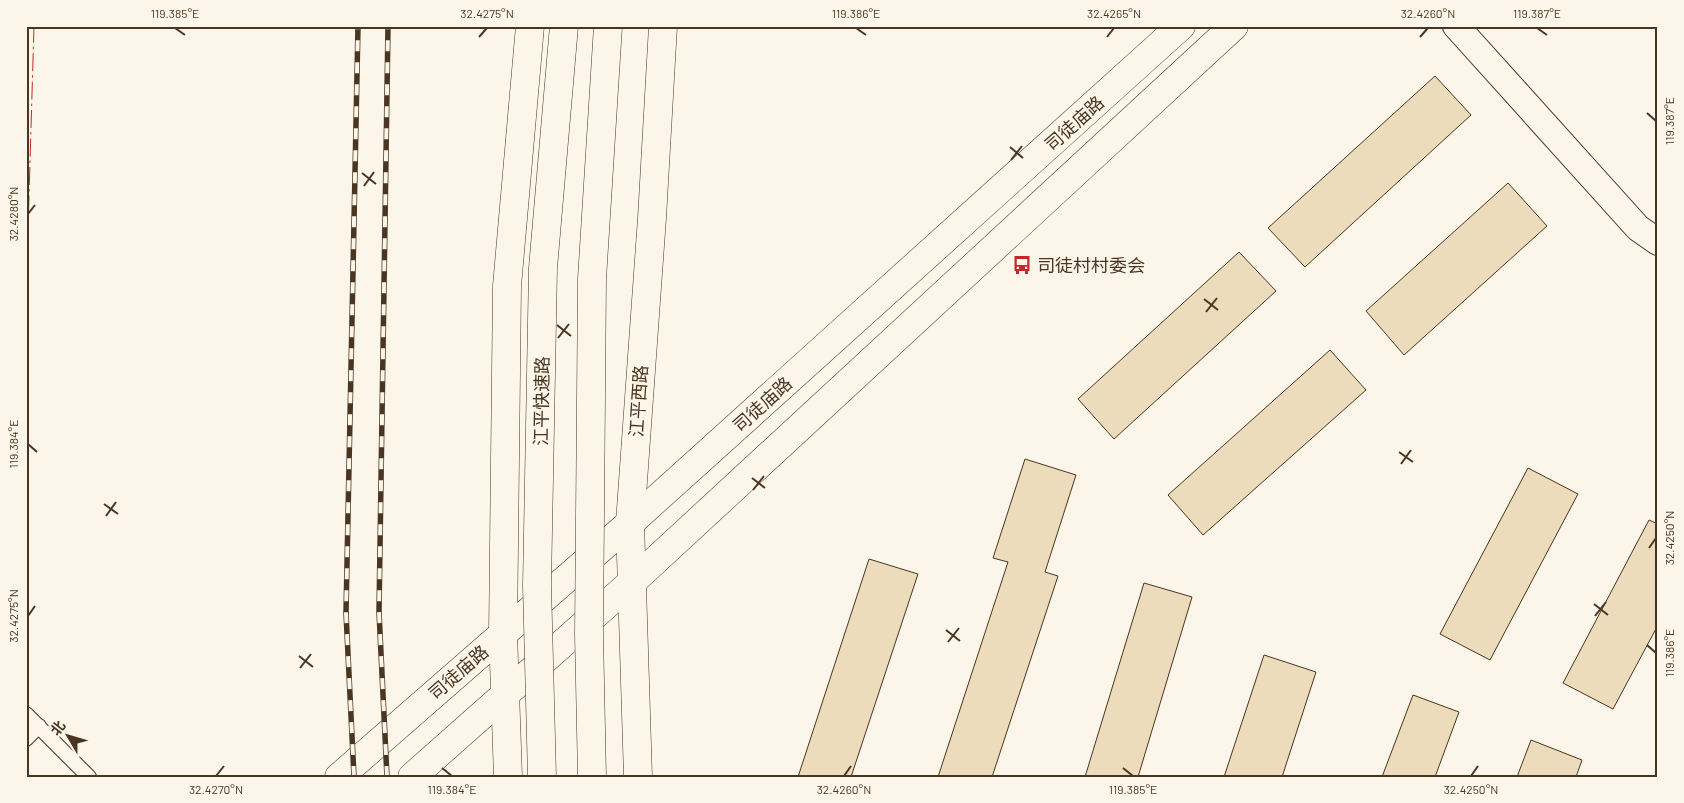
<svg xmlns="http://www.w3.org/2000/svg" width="1684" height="803" font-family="Barlow,'Noto Sans SC',sans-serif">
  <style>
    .building { fill: #ecdcbc; stroke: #4a3520 }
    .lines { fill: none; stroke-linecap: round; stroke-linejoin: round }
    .lane-casing { stroke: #4a3520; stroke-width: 16 }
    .street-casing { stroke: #4a3520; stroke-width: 28 }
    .secondary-casing { stroke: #4a3520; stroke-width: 29 }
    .primary-casing { stroke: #4a3520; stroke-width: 29 }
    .lane { stroke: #fbf6e9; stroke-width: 14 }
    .street { stroke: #fbf6e9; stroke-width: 26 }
    .secondary { stroke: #fbf6e9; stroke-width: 28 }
    .primary { stroke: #fbf6e9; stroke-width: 28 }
    .rail-casing { stroke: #4a3520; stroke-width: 5.5 }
    .rail { stroke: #fbf6e9; stroke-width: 4; stroke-dasharray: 11; stroke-linecap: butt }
    .highway-bridge-casing { stroke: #4a3520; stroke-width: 29; stroke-linecap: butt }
    .highway-bridge { stroke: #fbf6e9; stroke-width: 28 }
    .power { stroke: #c62828; stroke-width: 1; stroke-dasharray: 18 4 2.5 4; stroke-linecap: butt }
    .ticks { fill: none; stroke: #4a3520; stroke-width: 2 }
    .labels { text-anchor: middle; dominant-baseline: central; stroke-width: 4; stroke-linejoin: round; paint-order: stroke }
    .street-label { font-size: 18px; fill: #4a3520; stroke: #fbf6e9 }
    .poi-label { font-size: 18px; fill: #4a3520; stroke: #fbf6e9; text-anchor: start }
    .neatline { fill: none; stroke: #4a3520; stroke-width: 2 }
    .ticks-label { font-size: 12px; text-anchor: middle; fill: #4a3520 }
  </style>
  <rect width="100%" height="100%" fill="#fbf6e9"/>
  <path class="building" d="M 1435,76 L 1471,115 L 1305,267 L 1268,228 Z
    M 1508,183 L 1547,226 L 1404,355 L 1366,311 Z
    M 1239,252 L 1276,291 L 1114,439 L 1078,399 Z
    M 1330,350 L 1366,390 L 1203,535 L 1168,495 Z
    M 1025,459 L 1076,475 L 1045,572 L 1058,576 L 992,777 L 938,777 L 1008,562 L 993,558 Z
    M 1528,468 L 1578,494 L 1490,660 L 1440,634 Z
    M 1649,520 L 1658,524 L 1658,625 L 1613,709 L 1563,683 Z
    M 869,559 L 918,574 L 851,777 L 798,777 Z
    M 1144,583 L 1192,597 L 1138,777 L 1085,777 Z
    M 1264,655 L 1316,672 L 1282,777 L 1224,777 Z
    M 1413,695 L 1459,712 L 1435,777 L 1382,777 Z
    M 1531,740 L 1582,760 L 1576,777 L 1517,777 Z"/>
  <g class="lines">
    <g class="lane-casing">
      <path id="lane" d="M 26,714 L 89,777
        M 26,739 L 39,726"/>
    </g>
    <g class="street-casing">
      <path id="street" d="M 1456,26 L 1638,228 L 1658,242"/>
    </g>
    <g class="secondary-casing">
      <path id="secondary" d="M 339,777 L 630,523 L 1181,26
        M 412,777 L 632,582 L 1234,26"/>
    </g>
    <g class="primary-casing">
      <path id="primary" d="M 508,777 L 503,633 L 507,286 L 530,26
        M 638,777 L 630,523 L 652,218 L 663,26"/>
    </g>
    <use href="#lane" class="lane"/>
    <use href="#street" class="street"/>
    <use href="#secondary" class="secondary"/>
    <use href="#primary" class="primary"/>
    <g class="rail-casing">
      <path id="rail" d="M 354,777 L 346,613 L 358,26
        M 387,777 L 379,612 L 388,26"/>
    </g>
    <use href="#rail" class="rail"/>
    <g class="highway-bridge-casing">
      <path id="highway-bridge" d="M 542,777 L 537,585 L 543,268 L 564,26
        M 592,777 L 589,634 L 592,279 L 608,26"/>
    </g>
    <use href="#highway-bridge" class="highway-bridge"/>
    <path class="power" d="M 26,299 L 34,26
      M 26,764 L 28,777"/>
  </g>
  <path class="ticks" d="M 175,28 L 185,35M 856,28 L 866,35M 1537,28 L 1547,35M 479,37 L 487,28M 1107,37 L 1114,28M 1420,37 L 1428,28M 1647,113 L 1656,121M 1010,147 L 1023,158M 1011,160 L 1022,146M 362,173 L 376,184M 364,186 L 374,172M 28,214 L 35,205M 1204,299 L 1218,310M 1206,312 L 1217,298M 557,325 L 571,336M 558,338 L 569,324M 28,444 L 37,452M 1399,452 L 1413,462M 1401,464 L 1411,450M 752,478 L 765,488M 753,490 L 764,476M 104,504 L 118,514M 106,516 L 116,502M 1649,548 L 1656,538M 1594,604 L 1608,615M 28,616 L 35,606M 1595,616 L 1606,602M 946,630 L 960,641M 948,642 L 959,628M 1647,645 L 1656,653M 299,656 L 313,667M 300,668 L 311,654M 442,768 L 452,776M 1123,768 L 1133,776M 216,776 L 224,766M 844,776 L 851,766M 1471,776 L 1478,766"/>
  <defs>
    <g id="bus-bare" transform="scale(1.5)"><path d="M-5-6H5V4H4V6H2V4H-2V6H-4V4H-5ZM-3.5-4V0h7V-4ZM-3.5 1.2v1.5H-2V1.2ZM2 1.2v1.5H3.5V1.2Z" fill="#c62828" stroke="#fbf6e9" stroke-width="2.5" paint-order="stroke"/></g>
  </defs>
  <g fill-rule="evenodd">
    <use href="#bus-bare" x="1022" y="265"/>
  </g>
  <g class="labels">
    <g class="street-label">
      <text transform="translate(1074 123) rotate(-42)">司徒庙路</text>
      <text transform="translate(541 401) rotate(-89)">江平快速路</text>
      <text transform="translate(638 401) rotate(-86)">江平西路</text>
      <text transform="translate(762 404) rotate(-42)">司徒庙路</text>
      <text transform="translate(458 672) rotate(-41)">司徒庙路</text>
    </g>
    <g class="poi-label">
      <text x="1037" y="265">司徒村村委会</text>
    </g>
  </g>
  <rect width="1684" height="803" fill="none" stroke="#fbf6e9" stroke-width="55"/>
  <g transform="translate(68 736) rotate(308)" stroke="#fbf6e9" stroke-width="4" paint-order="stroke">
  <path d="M0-4L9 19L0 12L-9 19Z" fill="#4a3520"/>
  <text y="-8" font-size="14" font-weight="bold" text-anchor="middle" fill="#4a3520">北</text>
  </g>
  <rect x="28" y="28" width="1628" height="748" class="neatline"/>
  <g class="ticks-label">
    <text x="175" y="18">119.385°E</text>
    <text x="487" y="18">32.4275°N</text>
    <text x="856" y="18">119.386°E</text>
    <text x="1114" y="18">32.4265°N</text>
    <text x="1428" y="18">32.4260°N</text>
    <text x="1537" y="18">119.387°E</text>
    <text transform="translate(1670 121) rotate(-90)" y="4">119.387°E</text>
    <text transform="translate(14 214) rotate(-90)" y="4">32.4280°N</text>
    <text transform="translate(14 444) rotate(-90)" y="4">119.384°E</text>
    <text transform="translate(1670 538) rotate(-90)" y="4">32.4250°N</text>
    <text transform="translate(14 616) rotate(-90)" y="4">32.4275°N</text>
    <text transform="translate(1670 653) rotate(-90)" y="4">119.386°E</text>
    <text x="216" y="794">32.4270°N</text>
    <text x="452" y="794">119.384°E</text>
    <text x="844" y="794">32.4260°N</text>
    <text x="1133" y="794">119.385°E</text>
    <text x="1471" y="794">32.4250°N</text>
  </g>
</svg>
